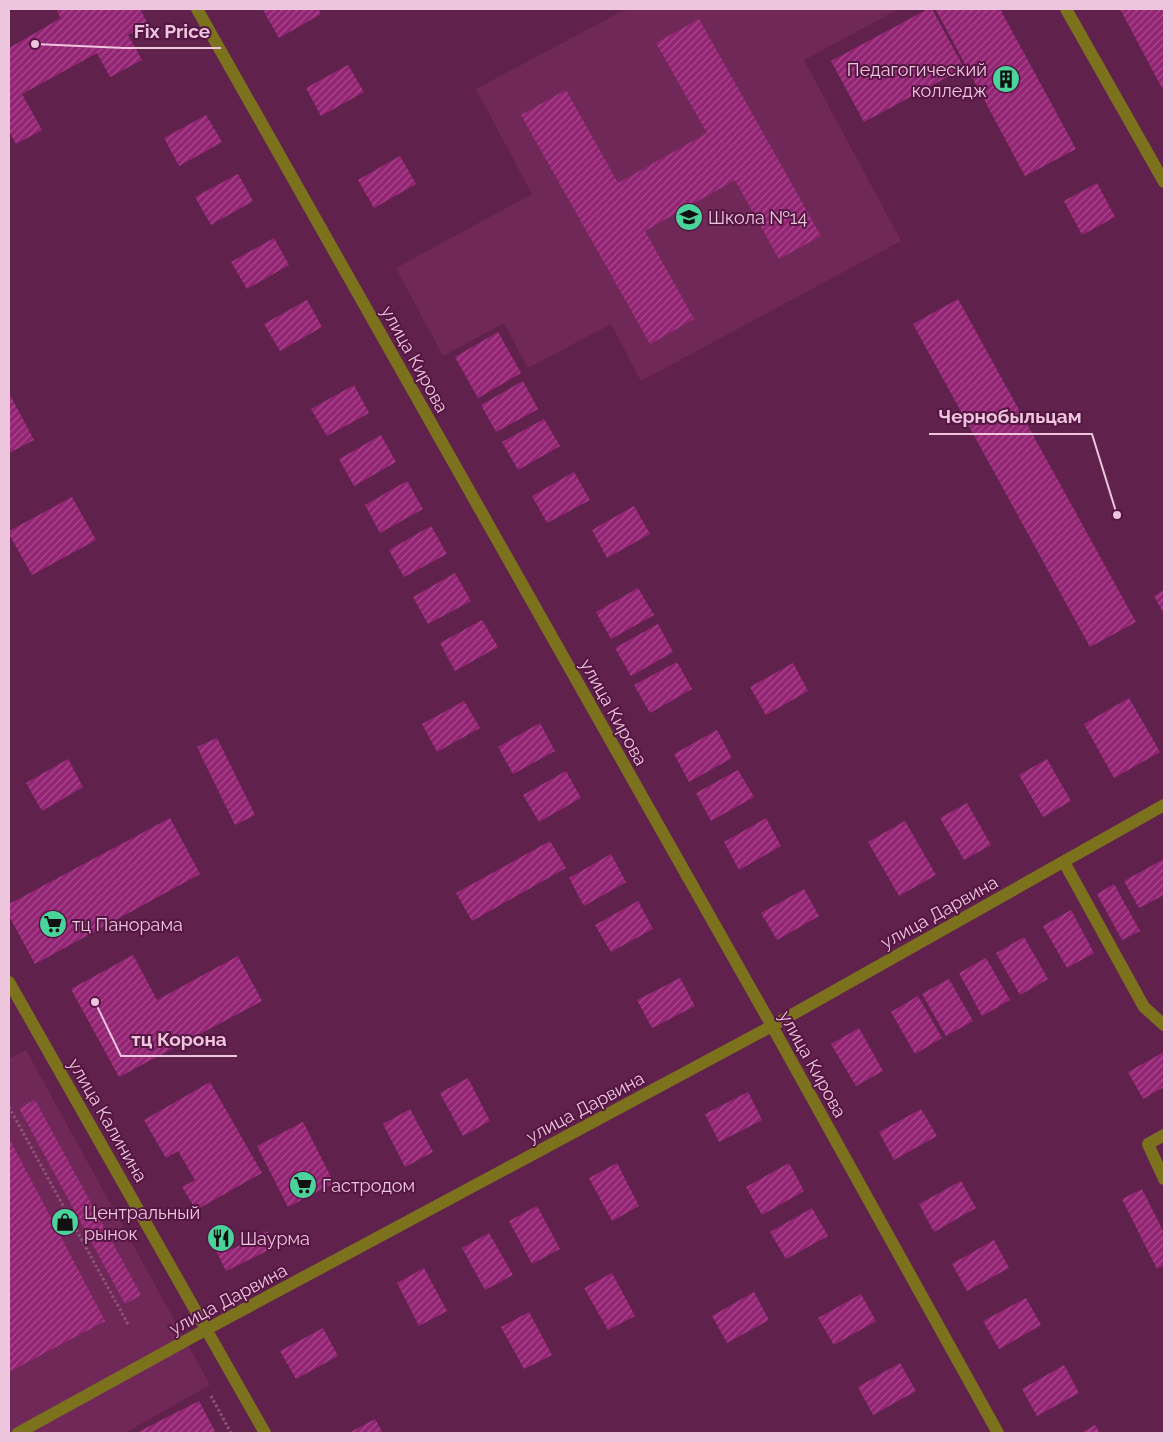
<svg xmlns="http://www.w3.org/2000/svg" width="1173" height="1442" font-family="Raleway,sans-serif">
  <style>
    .built { fill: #702858 }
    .building { fill: url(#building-hatch) }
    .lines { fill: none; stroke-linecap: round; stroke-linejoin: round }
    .path { stroke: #8d547a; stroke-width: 3; stroke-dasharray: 2.5 2.5; stroke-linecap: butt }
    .minor { stroke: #7c721d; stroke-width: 12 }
    .labels { text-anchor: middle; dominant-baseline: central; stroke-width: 4; stroke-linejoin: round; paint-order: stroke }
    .poi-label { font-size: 18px; fill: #edc5dc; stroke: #551542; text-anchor: start }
    .street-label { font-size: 18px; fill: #edc5dc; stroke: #551542 }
    .leader { fill: none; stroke: #edc5dc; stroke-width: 2 }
    .callout-dot { fill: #edc5dc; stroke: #551542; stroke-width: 2 }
    .callout-label { font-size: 19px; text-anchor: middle; font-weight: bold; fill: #edc5dc; stroke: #551542; stroke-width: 4; stroke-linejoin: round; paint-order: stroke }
  </style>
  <defs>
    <pattern id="building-hatch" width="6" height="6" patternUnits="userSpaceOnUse" patternTransform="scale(1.25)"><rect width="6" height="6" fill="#932473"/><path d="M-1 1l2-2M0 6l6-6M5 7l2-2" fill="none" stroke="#a84c8d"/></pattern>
  </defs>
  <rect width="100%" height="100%" fill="#61214d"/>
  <path class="built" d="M 626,9 L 899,9 L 804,60 L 901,241 L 641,381 L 611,324 L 528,368 L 504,323 L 443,356 L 396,268 L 532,194 L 476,89 Z
    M 26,1050 L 210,1385 L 125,1433 L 9,1433 L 9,1059 Z"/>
  <path class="building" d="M 61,9 L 140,9 L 148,24 L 128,35 L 142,60 L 110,77 L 97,53 L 22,94 L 42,130 L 16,144 L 9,131 L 9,48 L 61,18 L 57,11 Z
    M 265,9 L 318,9 L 321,14 L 279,38 L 263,10 Z
    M 928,9 L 932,9 L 964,68 L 864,122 L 831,61 Z
    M 938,9 L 1000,9 L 1076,149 L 1025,176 L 936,10 Z
    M 1120,9 L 1164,9 L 1164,86 L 1162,88 Z
    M 699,19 L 821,236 L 779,259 L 735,180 L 645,231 L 694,319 L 650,344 L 521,115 L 566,90 L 618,183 L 707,133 L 656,43 Z
    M 348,65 L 364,92 L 321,116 L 306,88 Z
    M 206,115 L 222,142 L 179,166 L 164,138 Z
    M 400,156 L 416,184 L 374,208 L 358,180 Z
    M 238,174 L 253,201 L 211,225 L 195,197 Z
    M 1097,183 L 1115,217 L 1082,235 L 1064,201 Z
    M 274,238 L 289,265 L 247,289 L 231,262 Z
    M 958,299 L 1136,622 L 1090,647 L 913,324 Z
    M 307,300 L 322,327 L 280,351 L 264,324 Z
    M 498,332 L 521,373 L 478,398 L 455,357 Z
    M 523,381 L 538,409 L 496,432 L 481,405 Z
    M 354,385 L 369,413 L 327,436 L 311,409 Z
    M 9,393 L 34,440 L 9,453 Z
    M 544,419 L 560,446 L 518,470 L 502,442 Z
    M 381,435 L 396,462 L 354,486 L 339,459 Z
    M 574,472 L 590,500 L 547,523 L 532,496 Z
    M 407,481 L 423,509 L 380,533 L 365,505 Z
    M 72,497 L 96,540 L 32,575 L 9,534 L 9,531 Z
    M 634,506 L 650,534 L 607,558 L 592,530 Z
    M 431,526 L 447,554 L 404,577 L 389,550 Z
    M 455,573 L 471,601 L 428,624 L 413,597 Z
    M 638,588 L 654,615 L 611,639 L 596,612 Z
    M 1164,590 L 1164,614 L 1154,596 Z
    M 482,620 L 498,647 L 455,671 L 440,643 Z
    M 658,624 L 673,652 L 631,676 L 615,648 Z
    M 677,662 L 692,689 L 650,713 L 634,685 Z
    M 793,663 L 808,691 L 766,715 L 750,687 Z
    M 1129,698 L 1160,752 L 1114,778 L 1084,724 Z
    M 464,701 L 480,728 L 437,752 L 422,724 Z
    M 540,723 L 555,751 L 513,774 L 498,747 Z
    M 717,730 L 732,758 L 689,782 L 674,754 Z
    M 217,738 L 255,815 L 235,825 L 197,747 Z
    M 68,759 L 83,787 L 42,811 L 26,783 Z
    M 1047,759 L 1071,801 L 1043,817 L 1019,775 Z
    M 738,770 L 754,797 L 711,821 L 696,793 Z
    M 566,771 L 581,798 L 539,822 L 523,795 Z
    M 967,803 L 991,845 L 964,860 L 940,818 Z
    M 170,818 L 200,874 L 35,964 L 9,916 L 9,904 Z
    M 766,818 L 781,846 L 739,870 L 724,842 Z
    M 905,821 L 936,875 L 899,896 L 868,842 Z
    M 550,841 L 566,868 L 472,921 L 456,893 Z
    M 611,854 L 626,882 L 584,906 L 569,878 Z
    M 1164,859 L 1164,895 L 1139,908 L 1124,881 Z
    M 1114,884 L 1140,931 L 1122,940 L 1097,894 Z
    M 804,889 L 819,916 L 777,940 L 761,913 Z
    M 638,901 L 653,929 L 611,952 L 595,925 Z
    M 1071,910 L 1094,953 L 1067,968 L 1043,926 Z
    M 1024,937 L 1048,979 L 1020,995 L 996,953 Z
    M 133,955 L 157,1000 L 238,956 L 262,1001 L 119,1077 L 71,989 Z
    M 986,958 L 1010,1000 L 982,1016 L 959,973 Z
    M 680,978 L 695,1006 L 652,1028 L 637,1000 Z
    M 949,979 L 973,1021 L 946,1036 L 922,994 Z
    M 918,996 L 942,1038 L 915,1054 L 891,1012 Z
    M 859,1028 L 883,1071 L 856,1086 L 831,1044 Z
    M 1164,1052 L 1164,1087 L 1143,1099 L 1128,1072 Z
    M 468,1078 L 490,1121 L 463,1136 L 440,1093 Z
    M 210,1082 L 262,1173 L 196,1210 L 182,1187 L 195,1180 L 178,1151 L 166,1158 L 144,1120 Z
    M 748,1092 L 762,1120 L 719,1142 L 705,1114 Z
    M 35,1100 L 141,1295 L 125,1304 L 19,1108 Z
    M 410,1109 L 433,1152 L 405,1167 L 383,1124 Z
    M 921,1109 L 937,1136 L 894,1160 L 879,1132 Z
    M 303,1122 L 334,1183 L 288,1207 L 257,1146 Z
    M 9,1138 L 105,1321 L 9,1372 Z
    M 617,1163 L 639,1206 L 612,1221 L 589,1178 Z
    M 789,1163 L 804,1191 L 762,1215 L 746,1187 Z
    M 961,1181 L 976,1208 L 934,1232 L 919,1204 Z
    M 1142,1189 L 1164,1233 L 1164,1265 L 1157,1269 L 1122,1199 Z
    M 537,1206 L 560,1249 L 532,1264 L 509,1221 Z
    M 812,1208 L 828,1236 L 786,1259 L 770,1232 Z
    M 222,1229 L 233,1249 L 267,1231 L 275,1247 L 226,1271 L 209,1236 Z
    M 489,1233 L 513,1275 L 485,1290 L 462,1248 Z
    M 994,1240 L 1009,1268 L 967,1291 L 952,1264 Z
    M 424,1268 L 447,1311 L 419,1326 L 397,1283 Z
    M 612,1273 L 635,1316 L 608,1330 L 584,1288 Z
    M 754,1292 L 769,1320 L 727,1343 L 712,1316 Z
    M 861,1294 L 876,1321 L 834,1345 L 818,1318 Z
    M 1026,1298 L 1041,1325 L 999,1349 L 983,1321 Z
    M 529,1312 L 552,1355 L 524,1369 L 501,1327 Z
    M 323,1328 L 338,1356 L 296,1379 L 280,1351 Z
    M 900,1363 L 916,1391 L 873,1415 L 858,1387 Z
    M 1064,1365 L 1079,1393 L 1037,1416 L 1022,1389 Z
    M 199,1401 L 216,1433 L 136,1433 Z
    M 375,1419 L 383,1433 L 349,1433 Z
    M 1095,1425 L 1100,1433 L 1081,1433 Z"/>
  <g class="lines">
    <path class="path" d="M 9,1107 L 129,1326
      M 211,1396 L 231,1433"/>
    <path class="minor" d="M 197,9 L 772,1026 L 998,1433
      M 1066,9 L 1164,182
      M 1064,862 L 1144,1007 L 1164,1025
      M 9,982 L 265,1433
      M 1164,1135 L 1148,1144 L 1164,1179
      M 18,1433 L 207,1329 L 772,1026 L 1164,805"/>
  </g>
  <defs>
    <g id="building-disc" transform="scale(1.4375)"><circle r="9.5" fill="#4ad49c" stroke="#551542"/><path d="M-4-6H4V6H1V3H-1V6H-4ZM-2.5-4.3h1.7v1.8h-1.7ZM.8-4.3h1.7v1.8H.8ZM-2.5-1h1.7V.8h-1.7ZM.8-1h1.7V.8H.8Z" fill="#111"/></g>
    <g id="school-disc" transform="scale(1.4375)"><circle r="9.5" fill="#4ad49c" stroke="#551542"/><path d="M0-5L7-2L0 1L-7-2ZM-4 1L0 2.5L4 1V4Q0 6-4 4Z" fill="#111"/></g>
    <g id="supermarket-disc" transform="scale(1.4375)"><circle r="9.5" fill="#4ad49c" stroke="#551542"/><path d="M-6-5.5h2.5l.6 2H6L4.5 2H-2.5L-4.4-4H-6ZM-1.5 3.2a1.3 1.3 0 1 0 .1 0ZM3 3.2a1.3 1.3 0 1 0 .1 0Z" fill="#111"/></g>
    <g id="shop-disc" transform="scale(1.4375)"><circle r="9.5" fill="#4ad49c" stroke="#551542"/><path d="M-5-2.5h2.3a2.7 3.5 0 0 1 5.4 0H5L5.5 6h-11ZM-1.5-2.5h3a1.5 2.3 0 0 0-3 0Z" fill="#111"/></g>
    <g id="restaurant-disc" transform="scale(1.4375)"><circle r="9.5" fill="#4ad49c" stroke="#551542"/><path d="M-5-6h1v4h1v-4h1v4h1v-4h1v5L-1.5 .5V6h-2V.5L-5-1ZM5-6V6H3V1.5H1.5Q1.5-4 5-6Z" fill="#111"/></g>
  </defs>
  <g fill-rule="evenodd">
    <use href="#building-disc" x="1006" y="79"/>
    <use href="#school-disc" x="689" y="217"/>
    <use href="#supermarket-disc" x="53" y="924"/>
    <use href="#supermarket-disc" x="303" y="1185"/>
    <use href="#shop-disc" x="65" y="1222"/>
    <use href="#restaurant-disc" x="221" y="1238"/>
  </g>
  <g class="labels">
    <g class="poi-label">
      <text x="987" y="69" text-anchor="end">Педагогический<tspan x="987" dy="21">колледж</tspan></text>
      <text x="708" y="217">Школа №14</text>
      <text x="72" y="924">тц Панорама</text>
      <text x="322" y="1185">Гастродом</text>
      <text x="84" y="1212">Центральный<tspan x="84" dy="21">рынок</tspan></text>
      <text x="240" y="1238">Шаурма</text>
    </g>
    <g class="street-label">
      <text transform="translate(415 359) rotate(61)">улица Кирова</text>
      <text transform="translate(614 712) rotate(61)">улица Кирова</text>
      <text transform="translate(939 912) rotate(-29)">улица Дарвина</text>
      <text transform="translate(813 1064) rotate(61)">улица Кирова</text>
      <text transform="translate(585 1107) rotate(-28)">улица Дарвина</text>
      <text transform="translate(108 1120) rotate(60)">улица Калинина</text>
      <text transform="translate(228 1299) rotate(-28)">улица Дарвина</text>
    </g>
  </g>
  <path class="leader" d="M35 44L124 48H221M1117 515L1092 434H929M95 1002L121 1056H237"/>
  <g class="callout-dot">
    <circle cx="35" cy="44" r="5"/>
    <circle cx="1117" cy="515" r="5"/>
    <circle cx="95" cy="1002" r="5"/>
  </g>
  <g class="callout-label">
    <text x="172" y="38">Fix Price</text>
    <text x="1010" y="423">Чернобыльцам</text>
    <text x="179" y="1046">тц Корона</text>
  </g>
  <rect width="1173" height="1442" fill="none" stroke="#edc5dc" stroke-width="20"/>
</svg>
